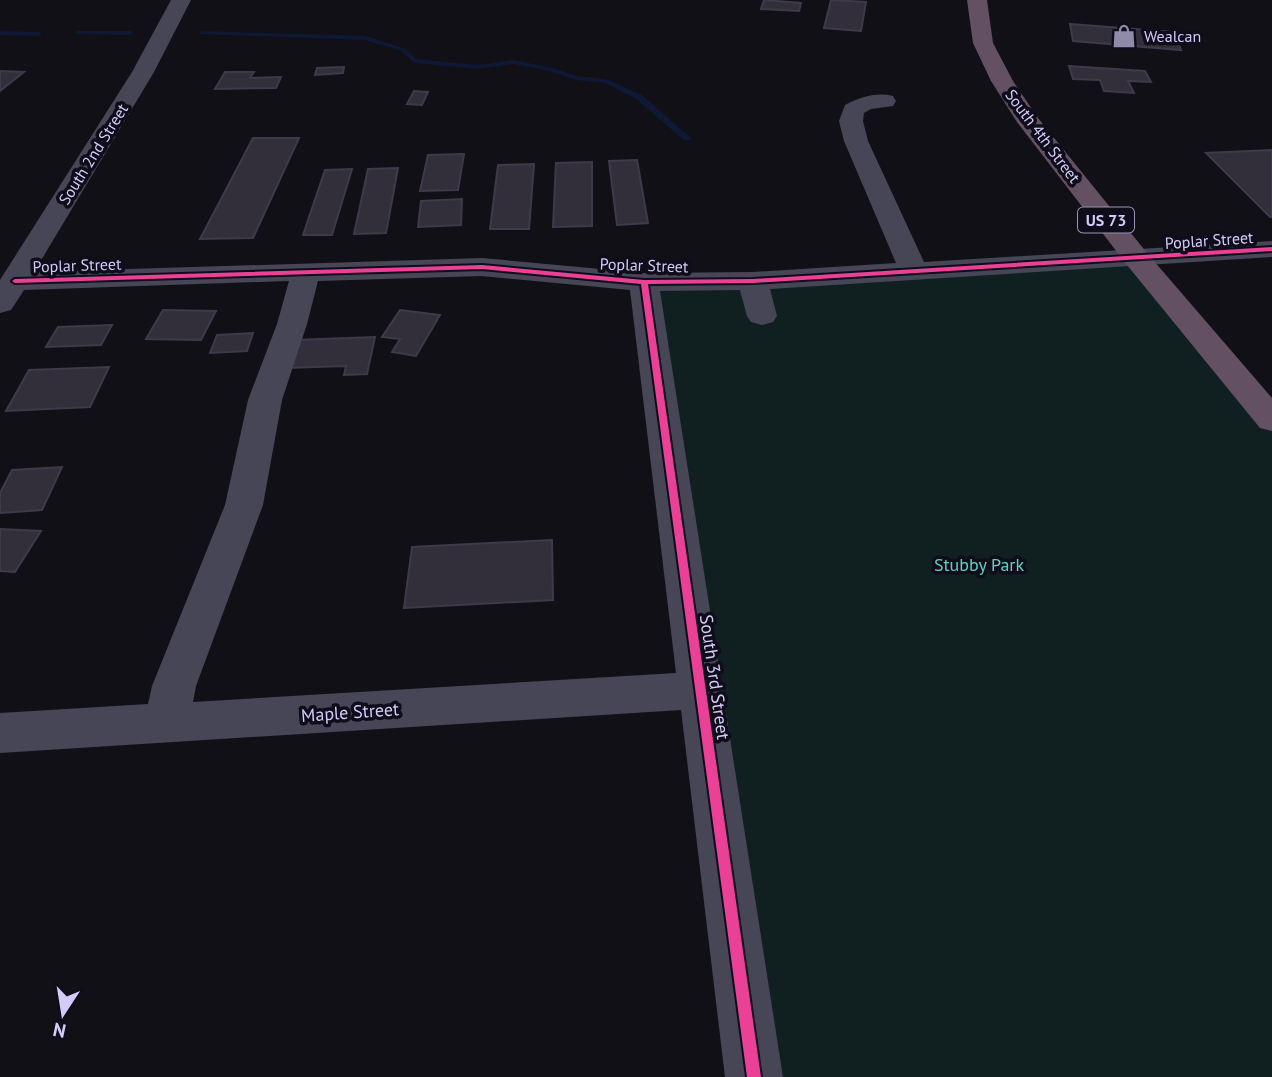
<svg xmlns="http://www.w3.org/2000/svg" width="1272" height="1077" font-family="'PT Sans',sans-serif">
  <style>
    .green { fill: #102021 }
    .lines { fill: none; stroke-linecap: round; stroke-linejoin: round }
    .stream { fill: #0f1834; fill-rule: evenodd }
    .building { fill: #322f3b; stroke: #3f3a4a; stroke-width: 2 }
    .minor { fill: #474657; fill-rule: evenodd }
    .highway { fill: #635062; fill-rule: evenodd }
    .cycleway-casing { stroke: #100d1a; stroke-width: 4 }
    .cycleway { fill: #ea4096; fill-rule: evenodd }
    .labels { text-anchor: middle; dominant-baseline: central; stroke-width: 7; stroke-linejoin: round; paint-order: stroke }
    .far-poi-label { font-size: 16px; fill: #d5cbfa; stroke: #100d1a; text-anchor: start }
    .far-street-label { font-size: 16px; fill: #d5cbfa; stroke: #100d1a }
    .shield { fill: #100d1a; stroke: #9a92b7; stroke-width: 2 }
    .shield-label { font-size: 16px; font-weight: bold; fill: #d5cbfa }
    .park-label { font-size: 18px; fill: #60d1c1; stroke: #100d1a }
    .street-label { font-size: 18px; fill: #d5cbfa; stroke: #100d1a }
  </style>
  <rect width="100%" height="100%" fill="#111017"/>
  <path class="green" d="M 1137,259 L 1272,420 L 1272,1077 L 754,1077 L 644,282 Z"/>
  <g class="lines">
    <path class="stream" d="M 0,31 L 39,32 L 42,34 L 39,36 L 0,35 Z
      M 78,31 L 131,31 L 134,33 L 131,35 L 76,34 L 76,32 Z
      M 202,31 L 366,36 L 406,49 L 416,59 L 477,65 L 514,60 L 553,68 L 577,76 L 609,80 L 642,95 L 692,139 L 685,141 L 636,99 L 605,83 L 576,80 L 549,71 L 514,64 L 477,69 L 414,63 L 402,51 L 365,40 L 200,34 L 199,33 Z"/>
  </g>
  <path class="building" d="M 764,0 L 801,3 L 799,11 L 761,9 Z
    M 831,0 L 866,2 L 861,31 L 824,28 Z
    M 1070,24 L 1174,32 L 1181,50 L 1073,41 Z
    M 1069,66 L 1145,71 L 1151,82 L 1128,81 L 1134,93 L 1104,91 L 1100,80 L 1073,79 Z
    M 344,67 L 343,73 L 315,75 L 317,68 Z
    M 0,71 L 24,72 L 0,91 Z
    M 225,72 L 254,72 L 250,78 L 281,77 L 276,88 L 215,89 Z
    M 414,91 L 428,92 L 422,105 L 407,104 Z
    M 253,138 L 299,138 L 253,238 L 200,239 Z
    M 1272,150 L 1272,217 L 1270,217 L 1206,153 Z
    M 464,154 L 458,190 L 420,191 L 428,155 Z
    M 637,160 L 648,223 L 617,225 L 609,161 Z
    M 592,162 L 592,226 L 553,227 L 556,163 Z
    M 534,164 L 529,229 L 490,229 L 498,165 Z
    M 398,168 L 386,233 L 354,234 L 368,169 Z
    M 352,169 L 332,235 L 303,235 L 325,170 Z
    M 462,199 L 461,225 L 418,227 L 421,201 Z
    M 163,310 L 216,311 L 201,340 L 146,339 Z
    M 400,310 L 440,315 L 416,356 L 392,352 L 400,339 L 382,337 Z
    M 112,325 L 101,345 L 46,347 L 58,327 Z
    M 253,333 L 247,351 L 210,353 L 217,335 Z
    M 375,337 L 367,374 L 344,375 L 346,366 L 286,368 L 294,340 Z
    M 109,367 L 90,407 L 6,411 L 29,370 Z
    M 62,467 L 42,510 L 0,513 L 0,493 L 12,470 Z
    M 0,529 L 41,531 L 15,572 L 0,571 Z
    M 552,540 L 553,600 L 404,608 L 412,547 Z"/>
  <g class="lines">
    <path class="minor" d="M 171,0 L 191,0 L 154,72 L 34,272 L 482,258 L 644,273 L 753,272 L 896,263 L 844,141 L 839,121 L 845,105 C 860,97 876,92 893,96 L 896,101 L 893,106 L 871,109 L 864,113 L 863,121 L 868,141 L 924,262 L 1272,241 L 1272,257 L 770,289 L 777,316 L 773,322 L 762,325 L 751,322 L 747,316 L 740,290 L 660,291 L 783,1077 L 725,1077 L 681,710 L 0,753 L 0,713 L 148,704 L 152,686 L 225,505 L 248,400 L 277,324 L 289,281 L 24,290 L 11,310 L 0,313 L 0,280 L 132,72 ZM 482,276 L 630,290 L 676,673 L 193,702 L 196,686 L 263,505 L 282,400 L 307,324 L 318,281 Z"/>
    <path class="highway" d="M 967,0 L 987,0 L 993,43 L 1013,81 L 1038,118 L 1147,253 L 1272,398 L 1272,431 L 1260,428 L 1127,265 L 1017,122 L 991,81 L 973,43 Z"/>
    <g class="cycleway-casing">
      <path id="cycleway" d="M 1272,247 L 1272,251 L 753,283 L 648,284 L 761,1077 L 747,1077 L 641,284 L 482,269 L 15,283 L 12,281 L 15,279 L 482,265 L 644,280 L 753,279 Z"/>
    </g>
    <use href="#cycleway" class="cycleway"/>
  </g>
  <defs>
    <g id="shop-bare" transform="scale(1.89)"><path d="M-5-2.5h2.3a2.7 3.5 0 0 1 5.4 0H5L5.5 6h-11ZM-1.5-2.5h3a1.5 2.3 0 0 0-3 0Z" fill="#908aab" stroke="#100d1a" stroke-width="2.5" paint-order="stroke"/></g>
  </defs>
  <g fill-rule="evenodd">
    <use href="#shop-bare" x="1124" y="36"/>
  </g>
  <g class="labels">
    <g class="far-poi-label">
      <text x="1144" y="36">Wealcan</text>
    </g>
    <g class="far-street-label">
      <text transform="translate(1043 136) rotate(53)">South 4th Street</text>
      <text transform="translate(93 154) rotate(-58)">South 2nd Street</text>
      <text transform="translate(1209 240) rotate(-4)">Poplar Street</text>
      <text transform="translate(77 265) rotate(-2)">Poplar Street</text>
      <text transform="translate(644 265) rotate(2)">Poplar Street</text>
    </g>
    <rect class="shield" x="1078" y="207.5" width="56" height="25" rx="5"/>
    <g class="shield-label">
      <text x="1106" y="220">US 73</text>
    </g>
    <g class="park-label">
      <text x="979" y="564">Stubby Park</text>
    </g>
    <g class="street-label">
      <text transform="translate(715 677) rotate(82)">South 3rd Street</text>
      <text transform="translate(350 712) rotate(-4)">Maple Street</text>
    </g>
  </g>
  <g transform="translate(63 1014) rotate(192)" stroke="#100d1a" stroke-width="5" paint-order="stroke">
  <path d="M0-5L12 26L0 18L-12 26Z" fill="#d5cbfa"/>
  <text y="-10" font-size="19" font-weight="bold" text-anchor="middle" fill="#d5cbfa">N</text>
  </g>
</svg>
